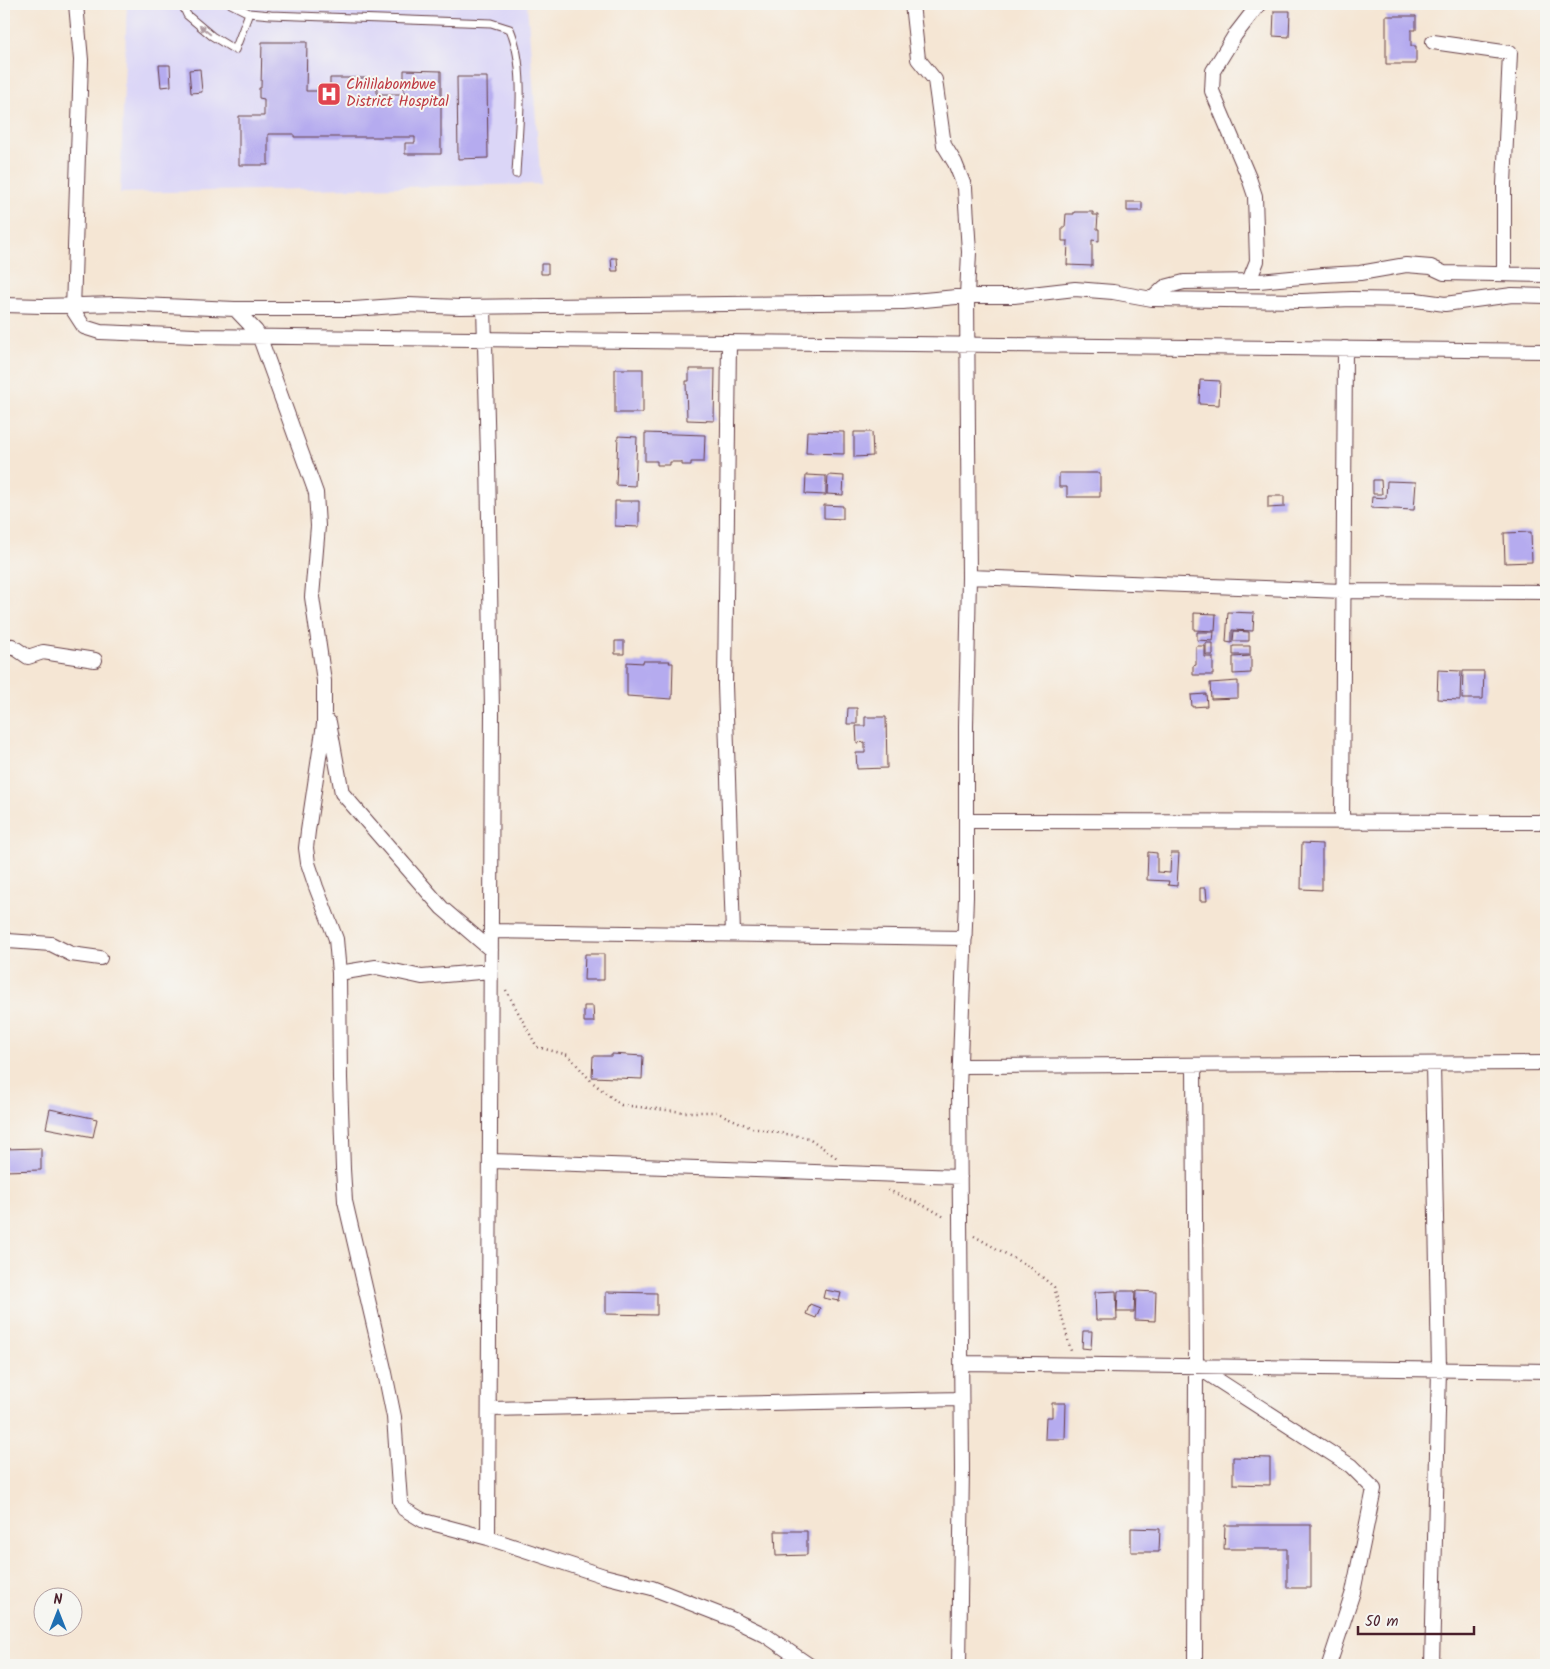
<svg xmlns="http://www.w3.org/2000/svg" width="1550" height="1669" font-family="Kalam,sans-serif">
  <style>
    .built { fill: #dbd6f7 }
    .building { fill: #b5abef }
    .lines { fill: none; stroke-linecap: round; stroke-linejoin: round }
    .lane-casing { stroke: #643d44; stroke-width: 9 }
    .street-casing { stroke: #643d44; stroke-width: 16 }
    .path { stroke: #643d44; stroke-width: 2.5; stroke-dasharray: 1 4; stroke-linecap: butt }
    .lane { stroke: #fff; stroke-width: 7 }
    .street { stroke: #fff; stroke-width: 14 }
    .oneway { fill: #ae9aa0 }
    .labels { text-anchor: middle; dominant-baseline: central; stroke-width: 4; stroke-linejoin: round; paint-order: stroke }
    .health-label { font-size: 15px; fill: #be3a42; stroke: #f6f6f2; text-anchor: start }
  </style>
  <rect width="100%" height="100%" fill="#f6f6f2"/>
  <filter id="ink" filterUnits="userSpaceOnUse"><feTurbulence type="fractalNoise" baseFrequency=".02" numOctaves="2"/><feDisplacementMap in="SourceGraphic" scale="10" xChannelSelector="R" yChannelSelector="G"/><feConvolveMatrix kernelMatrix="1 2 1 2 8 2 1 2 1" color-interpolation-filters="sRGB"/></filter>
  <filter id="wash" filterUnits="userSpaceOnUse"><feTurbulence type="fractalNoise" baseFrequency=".0096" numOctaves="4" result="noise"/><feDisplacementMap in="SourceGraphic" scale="20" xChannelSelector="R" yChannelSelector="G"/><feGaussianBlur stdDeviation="1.12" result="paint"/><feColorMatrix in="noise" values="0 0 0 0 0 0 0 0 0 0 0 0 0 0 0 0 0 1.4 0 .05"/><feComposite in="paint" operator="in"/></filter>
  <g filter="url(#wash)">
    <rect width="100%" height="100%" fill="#f5e6d4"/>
    <path class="built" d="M 127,4 L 527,4 L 541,184 L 120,193 Z"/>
    <g id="blocks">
      <path class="building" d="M 958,4 L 995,4 L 995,7 L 958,5 Z
        M 1274,11 L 1290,11 L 1289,37 L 1273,36 Z
        M 1386,16 L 1416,16 L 1416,30 L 1411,30 L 1411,46 L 1416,46 L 1416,64 L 1386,64 Z
        M 262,42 L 307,42 L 306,91 L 330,91 L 330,78 L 377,78 L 377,94 L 404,94 L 404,70 L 441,71 L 441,154 L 405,154 L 405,143 L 415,143 L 415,137 L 294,137 L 294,134 L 268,134 L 268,165 L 239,165 L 239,116 L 264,116 L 264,99 L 259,98 L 259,88 L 261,88 Z
        M 159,65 L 170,65 L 171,86 L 161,87 Z
        M 200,69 L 202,92 L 191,93 L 189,70 Z
        M 457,77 L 487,77 L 488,158 L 458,159 Z
        M 1127,202 L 1142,202 L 1142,211 L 1127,211 Z
        M 1074,212 L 1093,212 L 1093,215 L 1098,215 L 1097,229 L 1099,229 L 1099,241 L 1092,240 L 1092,266 L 1067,265 L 1068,241 L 1062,241 L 1062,227 L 1065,227 L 1066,214 L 1074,214 Z
        M 611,258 L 617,258 L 618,271 L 612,271 Z
        M 541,264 L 548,264 L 548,274 L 541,274 Z
        M 615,369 L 643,369 L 643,413 L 615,413 Z
        M 689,369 L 715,369 L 714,421 L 687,420 L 686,381 L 689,381 Z
        M 1200,380 L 1220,381 L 1219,405 L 1199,404 Z
        M 807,431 L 844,432 L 844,454 L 806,453 Z
        M 854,432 L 872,432 L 873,456 L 854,457 Z
        M 645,433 L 705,435 L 704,462 L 691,462 L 691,465 L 682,465 L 682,462 L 670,462 L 670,465 L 657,465 L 657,461 L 645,461 Z
        M 618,436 L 637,437 L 635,486 L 616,485 Z
        M 1059,473 L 1100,473 L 1100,497 L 1067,497 L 1067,487 L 1059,487 Z
        M 806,475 L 826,476 L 826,495 L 805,494 Z
        M 828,475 L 844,476 L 843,495 L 827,494 Z
        M 1373,480 L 1381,480 L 1382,494 L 1373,494 Z
        M 1387,481 L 1416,482 L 1414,510 L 1371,508 L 1372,497 L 1386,498 Z
        M 1268,496 L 1284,496 L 1284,507 L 1268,508 Z
        M 615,501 L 639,501 L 639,527 L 615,526 Z
        M 824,505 L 843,506 L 843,519 L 824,518 Z
        M 1531,532 L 1532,562 L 1505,563 L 1504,533 Z
        M 1228,612 L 1254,613 L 1253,631 L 1232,630 L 1232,643 L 1226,642 Z
        M 1194,613 L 1216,614 L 1215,631 L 1194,630 Z
        M 1234,631 L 1249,632 L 1249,641 L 1233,641 Z
        M 1197,632 L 1214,632 L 1213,641 L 1197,640 Z
        M 615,641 L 624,641 L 624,654 L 615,654 Z
        M 1206,643 L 1213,643 L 1213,655 L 1206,655 Z
        M 1196,646 L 1205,646 L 1205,657 L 1213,657 L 1213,675 L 1193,675 L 1193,666 L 1196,665 Z
        M 1233,646 L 1250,646 L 1250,655 L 1233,655 Z
        M 1251,656 L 1251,673 L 1233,674 L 1233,657 Z
        M 643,661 L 670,661 L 669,663 L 673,663 L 672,699 L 627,696 L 627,662 L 643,663 Z
        M 1438,670 L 1461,671 L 1460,700 L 1437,699 Z
        M 1463,671 L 1484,671 L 1483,699 L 1462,699 Z
        M 1238,681 L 1238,698 L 1211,699 L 1210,683 Z
        M 1206,694 L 1207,706 L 1192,707 L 1191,695 Z
        M 848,708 L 857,708 L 857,724 L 847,724 Z
        M 865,717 L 886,717 L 887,768 L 857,769 L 856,753 L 865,753 L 865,742 L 857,743 L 856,726 L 865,726 Z
        M 1302,843 L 1322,844 L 1322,890 L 1301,889 Z
        M 1148,852 L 1157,853 L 1157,872 L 1170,873 L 1171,853 L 1179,853 L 1177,886 L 1168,885 L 1169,881 L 1147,880 Z
        M 1200,888 L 1206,888 L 1207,901 L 1200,901 Z
        M 585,954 L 604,954 L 604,980 L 584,980 Z
        M 584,1006 L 593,1006 L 594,1022 L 584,1022 Z
        M 612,1054 L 643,1056 L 642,1079 L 592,1077 L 593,1056 L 612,1056 Z
        M 50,1109 L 97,1119 L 93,1137 L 46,1128 Z
        M 41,1148 L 41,1170 L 4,1171 L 4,1149 Z
        M 825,1290 L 841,1293 L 839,1301 L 823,1298 Z
        M 1116,1291 L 1117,1320 L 1096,1320 L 1095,1292 Z
        M 1118,1291 L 1135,1291 L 1134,1312 L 1117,1312 Z
        M 1136,1291 L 1156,1292 L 1155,1321 L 1135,1320 Z
        M 606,1292 L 657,1293 L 657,1315 L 606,1314 Z
        M 810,1304 L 820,1308 L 816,1318 L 806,1314 Z
        M 1083,1331 L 1092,1331 L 1091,1349 L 1082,1348 Z
        M 1052,1403 L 1066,1403 L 1065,1439 L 1045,1439 L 1046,1417 L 1052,1417 Z
        M 1233,1457 L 1270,1458 L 1270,1485 L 1233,1484 Z
        M 1225,1525 L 1311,1525 L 1311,1588 L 1287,1588 L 1287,1549 L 1224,1549 Z
        M 1131,1528 L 1160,1529 L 1159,1552 L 1131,1552 Z
        M 775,1531 L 807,1531 L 807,1555 L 776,1556 Z"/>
    </g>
  </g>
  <g filter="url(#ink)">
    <use href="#blocks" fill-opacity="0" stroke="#643d44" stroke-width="1"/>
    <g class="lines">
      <g class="lane-casing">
        <path id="lane" d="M 182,4 L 187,15 L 212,36 L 235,50 L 249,13
          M 231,4 L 249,13 L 271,15 L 491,23 L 510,29 C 527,69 518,131 516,174"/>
      </g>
      <g class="street-casing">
        <path id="street" d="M 76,4 L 81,60 L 73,310 L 84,327 L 100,332 L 195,336 L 1546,351
          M 912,4 L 918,59 L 935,80 L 944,145 L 955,163 L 965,188 L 969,252 L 967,296 L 1014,296 L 1075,289 L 1113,292 L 1152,299 L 1165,287 L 1184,282 L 1259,281 L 1323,275 L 1360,273 L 1406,265 L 1431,267 L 1444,273 L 1546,275
          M 1433,42 L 1510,53 L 1504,184 L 1504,274
          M 1249,281 L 1257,261 L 1255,196 L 1249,178 L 1212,91 L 1213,71 L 1235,35 L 1259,4
          M 1152,299 L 1302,301 L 1352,299 L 1416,300 L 1445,304 L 1512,295 L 1546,296
          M 4,305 L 42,306 L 117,304 L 235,309 L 354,309 L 408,305 L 460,307 L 903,302 L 967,296 L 969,577 L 966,726 L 966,897 L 959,1089 L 962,1469 L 959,1665
          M 484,307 L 488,457 L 492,711 L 488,1538
          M 235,309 L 256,331 L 261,341 L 316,493 L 318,526 L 312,597 L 324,681 L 324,724 L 308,831 L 306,848 L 308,863 L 316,887 L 336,939 L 339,973 L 340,1078 L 343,1169 L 345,1201 L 385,1373 L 394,1417 L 400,1501 L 404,1509 L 424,1521 L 488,1538 L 604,1576 L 652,1588 L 734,1620 L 765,1635 L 809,1665
          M 729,342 L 725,685 L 733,934
          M 969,577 L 1343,591 L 1546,592
          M 4,651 L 12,646 L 28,657 L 43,652 L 95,660
          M 329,722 L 342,793 L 442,908 L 491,950
          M 966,821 L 1546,822
          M 1342,822 L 1345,348
          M 491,931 L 965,938
          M 4,937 L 8,941 L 51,944 L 71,954 L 100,958
          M 339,973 L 376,967 L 422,977 L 491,971
          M 1194,1065 L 1196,1366 L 1195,1665
          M 960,1066 L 1546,1063
          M 491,1161 L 960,1177
          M 961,1363 L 1546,1371
          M 1196,1366 L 1351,1466 L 1374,1489 L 1353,1592 L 1329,1665
          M 489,1409 L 961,1399
          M 1432,1665 L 1439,1369 L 1433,1064"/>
      </g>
      <path class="path" d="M 506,990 L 537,1047 L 568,1055 L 592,1082 L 621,1105 L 684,1112 L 716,1112 L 752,1128 L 809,1138 L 837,1158
        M 888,1190 L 929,1208 L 946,1218
        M 974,1236 L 1031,1268 L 1054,1287 L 1071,1351"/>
      <use href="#lane" class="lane"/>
      <use href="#street" class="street"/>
    </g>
    <defs><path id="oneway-solid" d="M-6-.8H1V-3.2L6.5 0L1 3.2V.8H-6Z" transform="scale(1.25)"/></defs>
    <use class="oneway" href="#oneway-solid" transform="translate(205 30) rotate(-141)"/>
  </g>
  <defs>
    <g id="hospital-square" transform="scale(1.25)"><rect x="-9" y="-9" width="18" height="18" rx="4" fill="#e0444e" stroke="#f6f6f2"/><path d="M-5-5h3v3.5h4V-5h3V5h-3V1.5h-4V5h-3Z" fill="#fff"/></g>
  </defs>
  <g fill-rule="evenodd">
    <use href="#hospital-square" x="329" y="94"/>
  </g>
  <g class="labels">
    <g class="health-label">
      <text x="346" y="85">Chililabombwe<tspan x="346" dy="17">District Hospital</tspan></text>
    </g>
  </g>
  <rect width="1550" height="1669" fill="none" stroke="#f6f6f2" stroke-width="20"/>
  <g transform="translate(58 1612)"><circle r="24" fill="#f6f6f2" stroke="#b1a0a2"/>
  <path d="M0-4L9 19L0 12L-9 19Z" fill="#1f6fb2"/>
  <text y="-8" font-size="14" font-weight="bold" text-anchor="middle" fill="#4a1f2b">N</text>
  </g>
  <path d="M1358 1626v8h116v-8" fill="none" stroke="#4a1f2b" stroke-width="2.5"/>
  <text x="1365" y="1626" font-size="15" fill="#4a1f2b" stroke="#f6f6f2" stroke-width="4" paint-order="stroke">50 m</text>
</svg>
